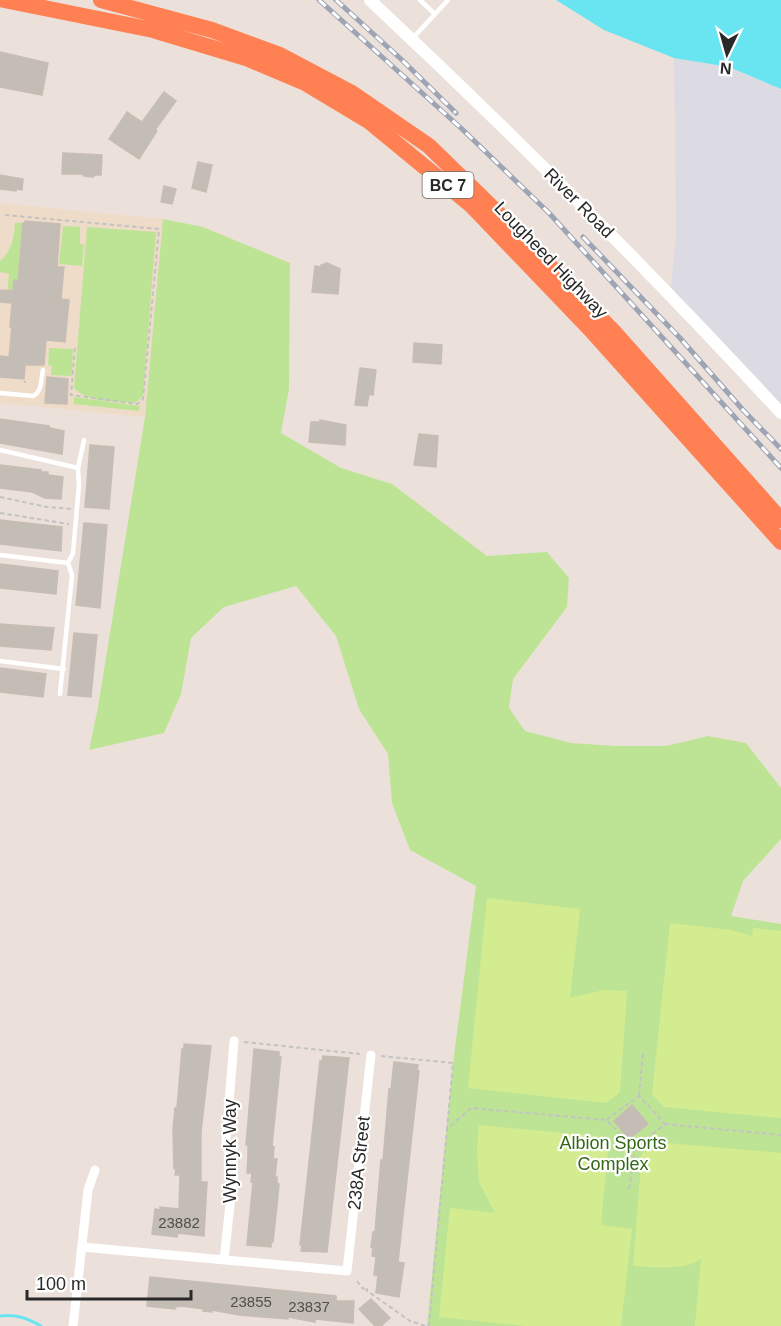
<svg xmlns="http://www.w3.org/2000/svg" width="781" height="1326" font-family="Helvetica,sans-serif">
  <style>
    .industrial { fill: #dcdbe4 }
    .education { fill: #eedcc9 }
    .green { fill: #bde495 }
    .pitch { fill: #d4ec90 }
    .water { fill: #69e4f1 }
    .lines { fill: none; stroke-linecap: round; stroke-linejoin: round }
    .stream { stroke: #69e4f1; stroke-width: 3 }
    .building { fill: #c4bdb6; stroke: #c7bdb4; stroke-width: 1.5 }
    .path { stroke: #c3c3c3; stroke-width: 2; stroke-dasharray: 4.5 3; stroke-linecap: butt }
    .lane { stroke: #fff; stroke-width: 4.5 }
    .street { stroke: #fff; stroke-width: 9 }
    .secondary { stroke: #fff; stroke-width: 12 }
    .highway { stroke: #ff8052; stroke-width: 16 }
    .rail-casing { stroke: #9da4b4; stroke-width: 5 }
    .rail { stroke: #fff; stroke-width: 3; stroke-dasharray: 9; stroke-linecap: butt }
    .labels { text-anchor: middle; dominant-baseline: central; stroke-width: 4.5; stroke-linejoin: round; paint-order: stroke }
    .number-label { font-size: 15px; fill: #504e4c }
    .shield { fill: #fff; stroke: #696969; stroke-width: 1.5 }
    .shield-label { font-size: 16px; font-weight: bold; fill: #292929 }
    .street-label { font-size: 18px; fill: #292929; stroke: #fff }
    .park-label { font-size: 18px; fill: #356718; stroke: #fff }
  </style>
  <rect width="100%" height="100%" fill="#ece1da"/>
  <path class="industrial" d="M 674,58 L 729,67 L 781,89 L 781,413 L 670,295 L 676,234 Z"/>
  <path class="education" d="M 0,203 L 163,219 L 145,417 L 0,403 Z"/>
  <path class="green" d="M 163,219 L 203,227 L 290,263 L 289,389 L 281,433 L 341,468 L 392,484 L 487,556 L 547,552 L 569,578 L 567,607 L 513,679 L 509,708 L 525,731 L 571,743 L 616,746 L 666,746 L 708,736 L 746,743 L 781,788 L 781,839 L 743,881 L 731,916 L 781,924 L 781,1326 L 427,1326 L 453,1063 L 476,886 L 410,850 L 392,803 L 388,754 L 359,709 L 336,636 L 296,586 L 224,607 L 191,638 L 181,694 L 164,733 L 89,750 L 98,707 L 145,417 Z
    M 15,223 L 23,223 L 19,263 L 26,264 L 18,281 L 14,281 L 13,295 L 7,294 L 9,274 L 0,272 L 0,261 C 12,250 14,239 15,223 Z
    M 63,226 L 80,227 L 80,244 L 84,245 L 82,266 L 59,264 Z
    M 87,227 L 156,232 L 143,396 L 135,403 C 116,401 87,403 74,388 Z
    M 49,348 L 73,349 L 72,376 L 51,375 L 52,366 L 48,365 Z
    M 74,397 L 140,406 L 139,411 L 74,404 Z"/>
  <path class="pitch" d="M 487,898 L 580,909 L 570,998 L 604,990 L 627,991 L 620,1092 L 606,1103 L 468,1088 Z
    M 670,923 L 731,930 L 752,936 L 753,928 L 781,931 L 781,1118 L 664,1107 L 652,1094 Z
    M 479,1125 L 597,1136 L 608,1150 L 601,1225 L 632,1229 L 621,1326 L 525,1326 L 439,1317 L 450,1208 L 495,1213 L 479,1182 L 477,1151 Z
    M 656,1142 L 781,1153 L 781,1326 L 695,1326 L 701,1259 C 682,1271 655,1267 633,1266 L 642,1153 Z"/>
  <path class="water" d="M 556,0 L 781,0 L 781,89 L 729,67 L 674,58 L 604,30 Z"/>
  <g class="lines">
    <path class="stream" d="M 0,1316 C 16,1314 27,1318 41,1326"/>
  </g>
  <path class="building" d="M 0,52 L 48,63 L 42,95 L 0,87 Z
    M 164,92 L 176,101 L 155,130 L 157,131 L 139,159 L 109,139 L 127,112 L 142,122 Z
    M 63,153 L 102,155 L 101,175 L 95,175 L 93,177 L 84,176 L 82,174 L 62,174 Z
    M 198,162 L 212,165 L 206,192 L 192,188 Z
    M 0,175 L 23,179 L 22,190 L 16,189 L 16,191 L 0,189 Z
    M 164,186 L 176,189 L 172,204 L 161,202 Z
    M 25,221 L 60,224 L 57,267 L 64,267 L 61,299 L 69,300 L 65,342 L 46,340 L 44,365 L 25,365 L 24,379 L 0,377 L 0,356 L 9,357 L 12,327 L 10,327 L 12,303 L 0,302 L 0,290 L 13,291 L 14,280 L 18,281 L 23,223 L 25,224 Z
    M 327,263 L 340,269 L 338,294 L 312,292 L 315,266 L 320,267 L 321,265 Z
    M 414,343 L 442,345 L 441,364 L 413,362 Z
    M 360,368 L 376,370 L 373,395 L 369,394 L 367,406 L 355,405 Z
    M 47,377 L 68,379 L 67,404 L 45,403 Z
    M 0,419 L 49,426 L 50,428 L 64,431 L 62,454 L 0,443 Z
    M 320,420 L 346,425 L 345,445 L 309,442 L 311,422 L 320,422 Z
    M 419,434 L 438,436 L 436,467 L 414,465 Z
    M 90,445 L 114,447 L 109,509 L 85,507 Z
    M 0,465 L 41,470 L 41,472 L 48,472 L 48,475 L 63,477 L 61,499 L 45,498 L 32,492 L 0,488 Z
    M 0,520 L 62,527 L 61,551 L 0,544 Z
    M 84,523 L 107,525 L 100,608 L 76,605 Z
    M 0,564 L 58,571 L 56,594 L 0,588 Z
    M 0,624 L 54,628 L 51,650 L 0,646 Z
    M 74,633 L 97,635 L 91,697 L 68,695 Z
    M 0,668 L 46,674 L 43,697 L 0,692 Z
    M 184,1044 L 211,1046 L 201,1131 L 201,1182 L 207,1182 L 204,1236 L 178,1233 L 177,1237 L 152,1234 L 155,1209 L 160,1210 L 160,1207 L 179,1209 L 180,1175 L 175,1175 L 176,1169 L 174,1169 L 173,1130 L 175,1108 L 177,1108 L 182,1049 L 184,1050 Z
    M 254,1049 L 279,1052 L 279,1057 L 281,1057 L 272,1146 L 274,1147 L 273,1159 L 277,1159 L 275,1177 L 277,1177 L 277,1183 L 279,1184 L 278,1196 L 273,1242 L 271,1242 L 271,1247 L 247,1245 L 253,1182 L 251,1182 L 252,1173 L 247,1173 L 248,1155 L 248,1145 L 246,1145 Z
    M 323,1056 L 349,1058 L 327,1252 L 301,1251 L 302,1245 L 300,1245 L 320,1061 L 322,1061 Z
    M 394,1062 L 418,1065 L 417,1070 L 419,1071 L 398,1262 L 404,1263 L 399,1297 L 376,1293 L 378,1275 L 374,1275 L 376,1257 L 372,1256 L 373,1248 L 371,1247 L 373,1232 L 375,1232 L 381,1160 L 383,1161 L 389,1089 L 391,1089 Z
    M 632,1105 L 648,1124 L 629,1139 L 614,1121 Z
    M 150,1277 L 336,1296 L 336,1301 L 354,1301 L 353,1323 L 315,1319 L 315,1322 L 288,1317 L 288,1319 L 239,1315 L 212,1310 L 212,1312 L 203,1311 L 204,1309 L 181,1306 L 175,1307 L 175,1309 L 147,1306 Z
    M 371,1299 L 390,1318 L 381,1326 L 375,1326 L 359,1309 Z"/>
  <g class="lines">
    <path class="path" d="M 5,215 L 159,229 L 143,399 L 137,404 L 71,395 L 75,347
      M 25,383 L 25,381
      M 0,497 L 47,507 L 71,509
      M 0,513 L 69,524
      M 244,1042 L 360,1054
      M 381,1056 L 453,1063 L 447,1129
      M 639,1096 L 643,1053
      M 665,1124 L 781,1135
      M 629,1189 L 635,1148
      M 357,1281 L 363,1289 L 365,1287 L 367,1289 L 366,1290 L 410,1321 L 426,1326
      M 429,1326 L 447,1129 L 471,1108 L 606,1120 L 635,1148 L 665,1124 L 639,1096 L 606,1120"/>
    <path class="lane" d="M 420,0 L 435,14
      M 412,39 L 448,0
      M 0,393 L 33,396 C 42,392 41,379 43,370
      M 0,450 L 78,468
      M 0,555 L 68,563
      M 0,661 L 64,669
      M 60,694 L 72,575 L 68,563 L 73,553 L 79,485 L 78,468 L 84,440"/>
    <path class="street" d="M 82,1247 L 347,1271 L 371,1055
      M 224,1260 L 233,1177 L 226,1140 L 234,1041
      M 73,1326 L 88,1190 L 95,1170"/>
    <path class="secondary" d="M 370,0 C 512,133 649,270 781,413"/>
    <path class="highway" d="M 4,0 L 153,30 L 246,58 L 305,83 L 370,122 L 471,205 L 590,329 L 781,542
      M 101,0 L 212,30 L 280,55 L 352,93 L 429,146 L 511,226 L 614,332 L 781,520"/>
    <g class="rail-casing">
      <path id="rail" d="M 319,0 L 462,129 L 549,213 L 781,468
        M 336,0 L 402,60 L 456,113
        M 583,237 L 680,338 L 743,410 L 781,449"/>
    </g>
    <use href="#rail" class="rail"/>
  </g>
  <g class="labels">
    <g class="number-label">
      <text x="179" y="1222">23882</text>
      <text x="251" y="1301">23855</text>
      <text x="309" y="1306">23837</text>
    </g>
    <rect class="shield" x="422.5" y="172" width="51" height="26" rx="4.5"/>
    <g class="shield-label">
      <text x="448" y="185">BC 7</text>
    </g>
    <g class="street-label">
      <text transform="translate(579 203) rotate(45)">River Road</text>
      <text transform="translate(551 260) rotate(46)">Lougheed Highway</text>
      <text transform="translate(230 1151) rotate(-90)">Wynnyk Way</text>
      <text transform="translate(359 1163) rotate(-84)">238A Street</text>
    </g>
    <g class="park-label">
      <text x="613" y="1143">Albion Sports<tspan x="613" dy="21">Complex</tspan></text>
    </g>
  </g>
  <g transform="translate(727 54) rotate(185)" stroke="#ffffff" stroke-width="4.5" paint-order="stroke">
  <path d="M0-4.5L10 22L0 15L-10 22Z" fill="#292929"/>
  <text y="-9" font-size="16" font-weight="bold" text-anchor="middle" fill="#292929">N</text>
  </g>
  <path d="M27 1290v9h164v-9" fill="none" stroke="#292929" stroke-width="3"/>
  <text x="36" y="1290" font-size="18" fill="#292929" stroke="#ffffff" stroke-width="4.5" paint-order="stroke">100 m</text>
</svg>
